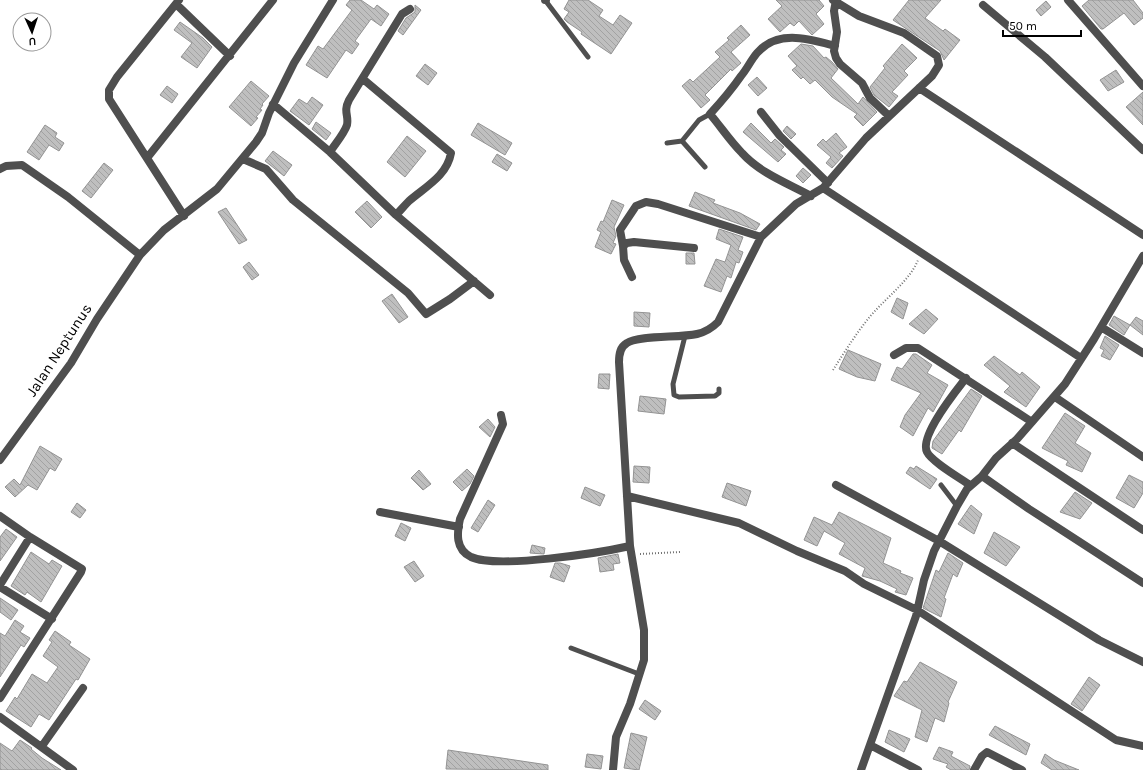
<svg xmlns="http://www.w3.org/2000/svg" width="1143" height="770" font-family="Karla,sans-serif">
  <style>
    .building { fill: url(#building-back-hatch); stroke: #939393 }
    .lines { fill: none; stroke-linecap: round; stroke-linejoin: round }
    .path { stroke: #717171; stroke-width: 2; stroke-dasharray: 1 2; stroke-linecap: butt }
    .lane { stroke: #4f4f4f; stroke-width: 5 }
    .street { stroke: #4f4f4f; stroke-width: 8 }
    .labels { text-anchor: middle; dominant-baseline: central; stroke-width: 4; stroke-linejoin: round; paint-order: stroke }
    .street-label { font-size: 15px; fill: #000; stroke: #fff }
  </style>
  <defs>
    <pattern id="building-back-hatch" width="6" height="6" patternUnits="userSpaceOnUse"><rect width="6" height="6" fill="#bfbfbf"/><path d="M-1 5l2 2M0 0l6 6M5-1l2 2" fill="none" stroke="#a2a2a2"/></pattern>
  </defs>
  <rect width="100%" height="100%" fill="#fff"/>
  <path class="building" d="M 350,0 L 361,0 L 374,9 L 377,5 L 389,14 L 381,26 L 371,19 L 355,41 L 359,44 L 352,54 L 346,50 L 327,78 L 306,65 L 318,46 L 323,49 L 352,10 L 346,5 Z
    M 569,0 L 588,0 L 603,10 L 599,16 L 613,25 L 620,15 L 632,23 L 611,54 L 581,34 L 582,32 L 567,22 L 564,19 L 569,12 L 564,9 Z
    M 776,0 L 819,0 L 824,6 L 816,14 L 824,24 L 812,35 L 799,21 L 794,26 L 790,23 L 780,32 L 768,19 L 782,6 Z
    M 909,0 L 941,0 L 925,18 L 943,31 L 945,29 L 960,40 L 944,60 L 940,51 L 893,20 Z
    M 1089,0 L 1133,0 L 1143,13 L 1143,18 L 1134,25 L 1124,13 L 1103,29 L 1101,29 L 1082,6 Z
    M 1046,1 L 1051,7 L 1041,16 L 1036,10 Z
    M 415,5 L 421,10 L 403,35 L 398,31 L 406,18 L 415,12 Z
    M 180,22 L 203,38 L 212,47 L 197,68 L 181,57 L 192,43 L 174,30 Z
    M 741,25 L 750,35 L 731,52 L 741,63 L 732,71 L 731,69 L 705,95 L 710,100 L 701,108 L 682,86 L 690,79 L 693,82 L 720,57 L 715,52 L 729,40 L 727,38 Z
    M 801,44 L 813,46 L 824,58 L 826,57 L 832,62 L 838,69 L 831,78 L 858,104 L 863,97 L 877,112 L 863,126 L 854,117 L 857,114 L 832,97 L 815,80 L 810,84 L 803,77 L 801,79 L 792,70 L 797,66 L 788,56 Z
    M 902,44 L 917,58 L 904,71 L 908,75 L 892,92 L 898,96 L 889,107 L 874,95 L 870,87 L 885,68 L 883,66 Z
    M 425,64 L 437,73 L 428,85 L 416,76 Z
    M 1116,70 L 1124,82 L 1108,91 L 1100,80 Z
    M 757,77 L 767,88 L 758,96 L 748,85 Z
    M 251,81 L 269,96 L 262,104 L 263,105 L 260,109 L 262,110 L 256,117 L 258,118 L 251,126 L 229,107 Z
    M 167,86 L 178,94 L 172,103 L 160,95 Z
    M 1143,92 L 1143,125 L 1126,107 Z
    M 312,97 L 323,105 L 309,125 L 290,111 L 299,99 L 307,104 Z
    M 316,122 L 331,133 L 326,140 L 312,129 Z
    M 478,123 L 512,143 L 505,155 L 471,135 Z
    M 751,123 L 771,143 L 775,139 L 784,147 L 781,150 L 786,154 L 778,162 L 743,132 Z
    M 45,125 L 57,133 L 55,137 L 64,143 L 59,151 L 49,145 L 39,160 L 27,152 Z
    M 787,126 L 796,134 L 791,139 L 783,131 Z
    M 836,133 L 847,147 L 839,153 L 843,156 L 832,168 L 826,163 L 831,157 L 817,145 L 823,139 L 826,142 Z
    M 407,136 L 426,151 L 405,177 L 387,162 Z
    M 273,151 L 292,165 L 284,176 L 265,161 Z
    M 497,154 L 512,163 L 507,171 L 492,162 Z
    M 104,163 L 113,170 L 91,198 L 82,191 Z
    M 803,168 L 811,175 L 803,183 L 796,176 Z
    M 695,192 L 715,200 L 713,203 L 740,213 L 760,224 L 756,230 L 689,206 Z
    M 612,200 L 624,205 L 614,227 L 616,236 L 613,243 L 616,244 L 611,254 L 595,247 L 601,232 L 597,230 L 601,221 L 603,222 Z
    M 367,201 L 382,217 L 371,228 L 355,212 Z
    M 226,208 L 247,240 L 239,244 L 218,212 Z
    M 719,229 L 743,237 L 738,250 L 743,252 L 739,263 L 736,262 L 731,278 L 727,276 L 721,292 L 704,286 L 716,259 L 725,262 L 731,245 L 716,239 Z
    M 686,253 L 694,253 L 695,264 L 686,264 Z
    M 249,262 L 259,275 L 252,280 L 243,267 Z
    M 392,294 L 408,317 L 399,323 L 382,301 Z
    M 897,298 L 908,303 L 903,319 L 891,312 Z
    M 926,309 L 938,319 L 924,334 L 909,324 Z
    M 634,312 L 650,313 L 649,327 L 634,326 Z
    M 1114,316 L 1130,325 L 1124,335 L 1109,325 Z
    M 1136,317 L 1143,321 L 1143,335 L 1130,325 Z
    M 1105,336 L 1119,345 L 1110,360 L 1101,356 L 1104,350 L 1100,348 Z
    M 848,350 L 881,364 L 875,381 L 857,377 L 839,369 Z
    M 913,354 L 916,354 L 932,365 L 927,373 L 948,385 L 933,412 L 928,408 L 913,436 L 900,427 L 905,415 L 921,393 L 891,380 L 897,367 L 902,369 Z
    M 994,356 L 1020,375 L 1022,372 L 1040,387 L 1026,407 L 1004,392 L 1010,386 L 984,365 Z
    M 599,374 L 610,374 L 609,389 L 598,388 Z
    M 971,389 L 982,396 L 961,432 L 959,430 L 942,454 L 932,448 L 933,441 Z
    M 640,396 L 666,399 L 664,414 L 638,411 Z
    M 1065,413 L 1085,426 L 1075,443 L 1091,453 L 1082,472 L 1066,465 L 1068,461 L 1042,448 Z
    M 488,419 L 495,427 L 490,437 L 479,427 Z
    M 40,446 L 62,459 L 55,471 L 50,468 L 37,490 L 28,485 L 15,497 L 5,487 L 14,479 L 20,485 Z
    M 634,466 L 650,467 L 649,483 L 633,482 Z
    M 916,466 L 937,479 L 930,489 L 906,473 L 910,467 L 914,469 Z
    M 467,469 L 474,476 L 470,484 L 462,491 L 453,482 Z
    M 419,470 L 431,484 L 423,490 L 411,478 Z
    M 1129,475 L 1143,482 L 1143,493 L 1134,508 L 1116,498 Z
    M 727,483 L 751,491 L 746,506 L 722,497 Z
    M 585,487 L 605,495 L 600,506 L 581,498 Z
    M 1075,492 L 1092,503 L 1080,519 L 1060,512 Z
    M 488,500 L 495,505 L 478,532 L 471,528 Z
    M 77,503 L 86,510 L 80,518 L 71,512 Z
    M 971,505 L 982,514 L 974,534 L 958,524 Z
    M 839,512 L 891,538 L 883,563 L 901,571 L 900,573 L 913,578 L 906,595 L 895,592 L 897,589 L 880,581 L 862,576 L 865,568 L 839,554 L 845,543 L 824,531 L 817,546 L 804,540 L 814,517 L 832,525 Z
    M 401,523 L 411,528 L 405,541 L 395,536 Z
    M 6,529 L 17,537 L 0,561 L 0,537 Z
    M 994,532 L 1020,547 L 1006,566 L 984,553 Z
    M 532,545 L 545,548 L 544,554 L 530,553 Z
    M 31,552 L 49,564 L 52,560 L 62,566 L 41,602 L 27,592 L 25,595 L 11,586 Z
    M 948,553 L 963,563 L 957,577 L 953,574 L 944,598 L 946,599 L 941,617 L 923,608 L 936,570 L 939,572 Z
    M 618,554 L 620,563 L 613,564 L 614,570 L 600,572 L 598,558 Z
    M 414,561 L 424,576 L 415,582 L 404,567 Z
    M 555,563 L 560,563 L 570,566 L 564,582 L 550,577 Z
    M 0,598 L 18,610 L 11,620 L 0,612 Z
    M 15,620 L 24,626 L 20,632 L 30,638 L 24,647 L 21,645 L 0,677 L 0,633 L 5,636 Z
    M 55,631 L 71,642 L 69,645 L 90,659 L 78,680 L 76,679 L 49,720 L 39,714 L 31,727 L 6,711 L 15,697 L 17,699 L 32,674 L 47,683 L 58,667 L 43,656 L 52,642 L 49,640 Z
    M 920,662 L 957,682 L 948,702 L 949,703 L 944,722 L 935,718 L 927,742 L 915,737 L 922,710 L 894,696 L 904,681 L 907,682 Z
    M 1089,677 L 1100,685 L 1082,711 L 1071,704 Z
    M 645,700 L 661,711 L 655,720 L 639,709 Z
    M 995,726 L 1030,744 L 1026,755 L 989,735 Z
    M 889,730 L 910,739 L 904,752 L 885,742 Z
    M 631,733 L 647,737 L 639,770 L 624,768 Z
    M 20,740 L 32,748 L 31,749 L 42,758 L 61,770 L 0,770 L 0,743 L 12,751 Z
    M 939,747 L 953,752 L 951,756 L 970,766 L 969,770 L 951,770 L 946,767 L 948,764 L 933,759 Z
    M 448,750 L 548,765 L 548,770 L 446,769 Z
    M 587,754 L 603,756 L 601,769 L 585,767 Z
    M 1045,754 L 1054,760 L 1079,770 L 1052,770 L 1041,763 Z"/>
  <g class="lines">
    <path class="path" d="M 833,370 C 844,353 855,335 868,319 C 882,301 910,281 918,260
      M 640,554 L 680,552"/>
    <path class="lane" d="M 545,0 L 588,57
      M 682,141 L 705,167
      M 667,143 L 682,141 L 699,120 L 710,114
      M 685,336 L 673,384 L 674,395 L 679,397 L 715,396 L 719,393 L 719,389
      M 941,485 L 957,506
      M 571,648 L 639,674"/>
    <path class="street" d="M 179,0 L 117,77 L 109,90 L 109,99 L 184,216
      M 545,0 L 546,0
      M 836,0 L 834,11 L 837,32 L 834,51 L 836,58 L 840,64 L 862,83 L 870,98 L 889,116
      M 1068,0 L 1143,86
      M 176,4 L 230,56
      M 983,5 L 1045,57 L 1143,150
      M 363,79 L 451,153 C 447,176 425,187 409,201 C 404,206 400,211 396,215
      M 919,88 L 1143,235
      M 273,104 L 330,152 L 396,215 L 490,295
      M 761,112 L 780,136 L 828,183
      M 330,152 C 335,144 344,134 347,125 C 349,115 343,112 349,100 L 402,14 L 410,9
      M 147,158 L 273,0
      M 243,159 L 266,169 L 293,200 L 408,293 L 426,314 L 450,299 L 474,281
      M 0,169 L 6,166 L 22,165 L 68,197 L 140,255
      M 823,188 L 1081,358
      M 811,196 C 787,183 760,173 742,153 C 730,141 721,127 710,114 C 721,102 732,89 741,76 C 747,69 751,60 757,53 C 778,29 809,39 835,46
      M 623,246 L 620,230 L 636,206 L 646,202 L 658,204 L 761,237
      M 632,277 L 624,260 L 623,246 L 627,243 L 634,242 L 694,248
      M 1101,327 L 1143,353
      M 894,355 L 906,348 L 918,348 L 1032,422
      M 966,378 C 956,391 919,436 927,452 C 932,462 960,478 970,485
      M 1055,397 L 1143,457
      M 501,415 L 503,424 L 460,519 C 457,533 455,549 471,557 C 497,569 599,553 630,546
      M 1012,443 L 1143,530
      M 0,460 L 71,363 L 97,319 L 140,255 L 164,230 L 217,189 L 256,142 L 262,133 L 269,113 L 294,63 L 333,0
      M 982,476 L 1029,509 L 1143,583
      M 836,485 L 939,541 L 1099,640 L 1143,662
      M 627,496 L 739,523 L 797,551 L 845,571 L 864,584 L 917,610 L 1116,740 L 1143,746
      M 380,512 L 459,527
      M 0,516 L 30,537 L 0,585
      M 0,587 L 52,619
      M 0,698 L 81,572 L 82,569 L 30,537
      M 0,717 L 73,770
      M 870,745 L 918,770
      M 42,746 L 83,688
      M 613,770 L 616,737 L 630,704 L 644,660 L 644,630 L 630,546 L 619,362 C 619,354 620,347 627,343 C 639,335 680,338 697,334 C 706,332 712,328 718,322 L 761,237 L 796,204 L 823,188 L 866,138 L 932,76 L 939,65 L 937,56 L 904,33 L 859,16 L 833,0
      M 861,770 L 916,616 L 924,580 L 934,551 L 957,506 L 967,489 L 982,476 L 996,458 L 1017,439 L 1065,384 L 1094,339 L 1143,256
      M 974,770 L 982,756 L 987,752 L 1022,770"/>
  </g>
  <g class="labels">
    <g class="street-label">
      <text transform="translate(59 350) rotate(-57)">Jalan Neptunus</text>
    </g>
  </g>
  <g transform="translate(32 32) rotate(177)"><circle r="19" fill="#ffffff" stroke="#999999"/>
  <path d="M0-3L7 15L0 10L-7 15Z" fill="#000000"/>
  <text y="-6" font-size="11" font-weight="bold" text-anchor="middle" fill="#000000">U</text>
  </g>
  <path d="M1003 30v6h78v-6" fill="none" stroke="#000000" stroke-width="2"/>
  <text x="1009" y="30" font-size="12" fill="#000000" stroke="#ffffff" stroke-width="3" paint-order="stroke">50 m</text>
</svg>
